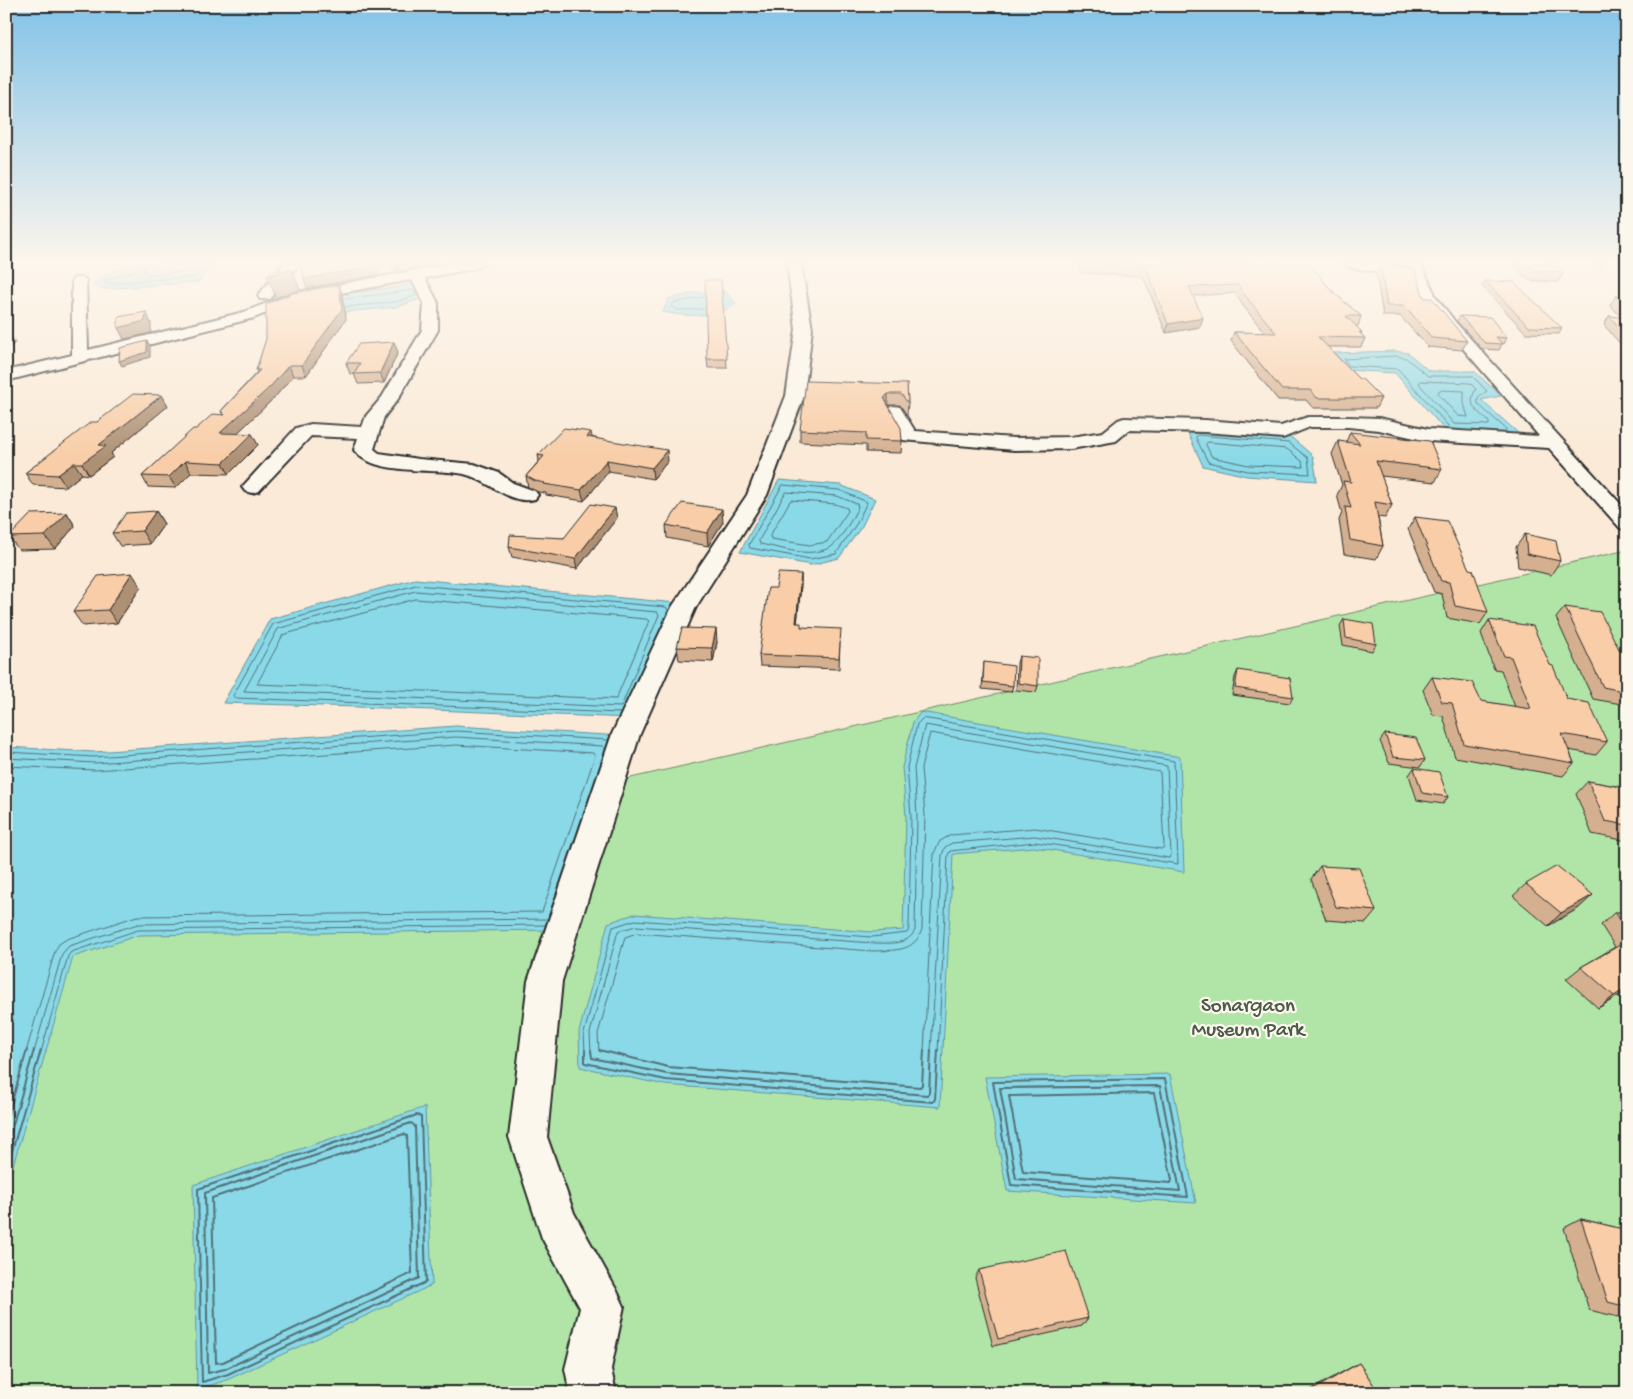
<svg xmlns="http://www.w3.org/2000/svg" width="1633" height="1399" font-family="'Gochi Hand',sans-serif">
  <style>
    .green { fill: #b1e5a7; stroke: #6e8869 }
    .water { fill: #8ad9e8; stroke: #64939c }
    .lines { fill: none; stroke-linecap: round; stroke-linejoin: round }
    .shore-far1 { stroke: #517177; stroke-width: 1 }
    .shore { stroke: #517177; stroke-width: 2 }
    .minor-casing { stroke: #2b2b2b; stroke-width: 4 }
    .minor { fill: #fbf7ec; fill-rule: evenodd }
    .wall { fill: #d5b090; stroke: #2b2b2b }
    .shaded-wall { fill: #ae9075; stroke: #2b2b2b }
    .building { fill: #f8cda7; stroke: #2b2b2b }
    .labels { text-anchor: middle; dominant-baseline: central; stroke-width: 4.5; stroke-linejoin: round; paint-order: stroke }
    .near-park-label { font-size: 21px; fill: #4c5a4a; stroke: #fbf7ec }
  </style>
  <rect width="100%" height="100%" fill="#faead7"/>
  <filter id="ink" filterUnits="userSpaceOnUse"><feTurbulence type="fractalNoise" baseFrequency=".02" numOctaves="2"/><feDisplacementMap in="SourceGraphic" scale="10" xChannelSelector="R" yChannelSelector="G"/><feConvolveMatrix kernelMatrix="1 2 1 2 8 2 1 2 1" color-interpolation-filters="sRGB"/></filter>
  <g filter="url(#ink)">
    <path class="green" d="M 1627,550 L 1627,1393 L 6,1393 L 6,921 Z"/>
    <path class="water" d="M 145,264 L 212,264 L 199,282 L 105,289 L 93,285 C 106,269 126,268 145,264 Z
      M 417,284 L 425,298 L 396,307 L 307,316 L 310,299 Z
      M 725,291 L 736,304 C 717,318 686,317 663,312 L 668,299 L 694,293 Z
      M 1395,351 L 1408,353 L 1429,371 L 1474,371 L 1501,396 L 1481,400 L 1525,439 L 1449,435 L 1395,373 L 1346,370 L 1333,353 Z
      M 1186,429 L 1292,438 L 1313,456 L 1317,481 L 1247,476 L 1203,466 Z
      M 779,480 L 840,485 L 875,499 L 862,526 L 839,558 L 811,565 L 740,552 Z
      M 415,579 L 677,603 L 630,718 L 359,707 L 223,703 L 270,619 Z
      M 921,712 L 1180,757 L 1184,872 L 1034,847 L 953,854 L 940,1107 L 665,1085 L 580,1067 L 579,1032 L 608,923 L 634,914 L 873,932 L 903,930 L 906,816 L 902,767 L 913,722 Z
      M 456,726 L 622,736 L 557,930 L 139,935 L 73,957 L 6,1190 L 6,747 L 94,752 Z
      M 1170,1074 L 1196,1203 L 1007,1191 L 985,1077 Z
      M 425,1107 L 432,1285 L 229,1379 L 197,1390 L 193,1185 Z"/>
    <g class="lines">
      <path class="shore-far1" d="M 139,264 L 136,271 L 105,280 L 105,283 L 195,277 L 206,264
        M 145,264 L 144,273 L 146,275 L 192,271 L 198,264
        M 704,297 L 673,303 L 671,306 L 678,310 L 704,309
        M 344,299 L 413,290 L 416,293 L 415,296 L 395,302 L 345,307
        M 1420,381 L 1470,383 L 1476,389 C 1466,406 1477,410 1489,422 L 1489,425 L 1454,424 L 1420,385 Z
        M 1440,390 L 1464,391 L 1464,404 L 1468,417 L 1458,416 L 1438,394 Z
        M 1451,429 L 1398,369 L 1349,366 L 1344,359 L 1395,356 L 1406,358 L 1428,376 L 1472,376 L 1487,391 L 1478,397 L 1478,404 L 1506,429 L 1506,433
        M 1198,435 L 1289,443 L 1308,458 L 1310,474 L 1248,471 L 1208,462 L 1196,438 Z
        M 1208,442 L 1287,449 L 1302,461 L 1303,467 L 1248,465 L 1212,457 L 1206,445 Z
        M 783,485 L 839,490 L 867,502 L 857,523 L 836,554 L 810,559 L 750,548 L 749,545 Z
        M 786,492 L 837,496 L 857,504 L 858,507 C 853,517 839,544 829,548 C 808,558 782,548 760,544 L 759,541 Z
        M 791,500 L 835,504 L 847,508 L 848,511 L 827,542 L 810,545 L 771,539 L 770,536 Z
        M 416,591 L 657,612 L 659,615 L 621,707 L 244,691 L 278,629 Z
        M 416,599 L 646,619 L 649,621 L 616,699 L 257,684 L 283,635 Z
        M 621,713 L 236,698 L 233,696 L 273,624 L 416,585 L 666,607 L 668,610 L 662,625
        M 6,752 L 94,757 L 456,731 L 608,740
        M 6,758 L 95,763 L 456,737 L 603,746 L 605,749
        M 6,766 L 95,770 L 456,745 L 593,753 L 595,756 L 542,912 L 137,916 L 67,939 L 59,944 L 55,951 L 26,1052
        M 34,1052 L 62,954 L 69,946 L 138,924 L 548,919
        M 41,1052 L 68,956 L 71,952 L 138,930 L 546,925
        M 585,1052 L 584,1033 L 613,927 L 635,920 L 872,937 L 907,933 L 909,929 L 911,816 L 907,767 L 917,724 L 923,718 L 1174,761 L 1178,864 L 1035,842 L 950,851 L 948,855 L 938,1052
        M 591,1052 L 590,1033 L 618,931 L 636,926 L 873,943 C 888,943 908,946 915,930 L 917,816 L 914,768 L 925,725 L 1167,766 L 1171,856 L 1169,858 L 1035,836 L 952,843 L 945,847 L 942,855 L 931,1052
        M 601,1052 L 599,1051 L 598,1034 L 625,937 L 637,933 L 872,951 C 893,950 915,953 922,929 L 925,815 L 921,768 L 930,733 L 1160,772 L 1164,847 L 1161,849 L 1035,828 L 951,835 L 940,841 L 934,853 L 924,1052"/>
      <path class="shore" d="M 585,1050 L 585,1063 L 666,1080 L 933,1102 L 935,1099 L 938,1050
        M 591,1050 L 592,1058 L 667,1074 L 927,1095 L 929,1093 L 931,1050
        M 599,1050 L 668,1067 L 920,1087 L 922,1085 L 924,1050
        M 1165,1079 L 1188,1197 L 1011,1185 L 993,1082 Z
        M 1160,1086 L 1180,1191 L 1016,1179 L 1000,1088 Z
        M 1154,1093 L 1172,1180 L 1171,1183 L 1023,1172 L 1009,1096 Z
        M 417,1115 L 421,1117 L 426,1282 L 228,1374 L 202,1382 L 198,1189 Z
        M 6,1122 L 27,1050
        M 411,1123 L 415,1126 L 419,1278 L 225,1369 L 208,1373 L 205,1193 Z
        M 404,1134 L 407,1136 L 412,1273 L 223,1362 L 216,1363 L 212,1198 Z
        M 6,1149 L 34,1050
        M 6,1172 L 41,1050"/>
      <g class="minor-casing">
        <path id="minor" d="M 284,264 L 299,264 L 270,299 L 260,299 L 258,296 L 260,293 Z
          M 451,264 L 484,264 L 477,268 L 425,278 L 438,303 L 438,330 L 398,399 L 384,417 L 374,449 L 379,453 L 419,459 L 474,464 L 499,473 L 513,483 L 535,491 L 538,495 L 535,499 C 509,506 488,479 464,474 C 435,468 373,476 354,450 L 358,438 L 311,436 L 259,491 L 252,493 L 245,491 L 242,487 L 296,428 L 311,424 L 362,427 L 366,416 L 382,397 L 422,330 L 424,303 L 412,280 L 296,301 L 254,318 L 6,381 L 6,371 L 72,355 L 72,281 L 74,278 L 84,278 L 86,281 L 88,350 L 244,312 L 292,293 Z
          M 787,264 L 801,264 L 812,329 L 804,396 L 767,495 L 696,607 L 640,734 L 562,981 L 547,1137 L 574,1213 L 617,1291 L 624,1306 L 611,1369 L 616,1393 L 570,1393 L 565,1369 L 580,1308 L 542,1238 L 509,1137 L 528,981 L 612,734 L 672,607 L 747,495 L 786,396 L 796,329 Z
          M 1345,264 L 1383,264 L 1409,268 L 1407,264 L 1421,264 L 1436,297 L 1456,323 L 1627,511 L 1627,530 L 1620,528 L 1549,448 L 1428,441 L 1379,430 L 1348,427 L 1310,427 L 1283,438 L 1205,432 L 1129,430 L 1116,441 L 1071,449 L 1014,450 L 903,440 L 897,433 L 885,411 L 888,407 L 894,406 L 900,407 L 915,431 L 1014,438 L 1071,437 L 1103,432 L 1118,420 L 1124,418 L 1205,420 L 1281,426 L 1308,417 L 1348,417 L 1379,418 L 1428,429 L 1539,436 L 1446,329 L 1422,298 L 1413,277 L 1352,268 Z"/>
      </g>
      <use href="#minor" class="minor"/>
    </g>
    <path class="wall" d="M 387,264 L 438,264 L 398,272 Z
      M 1078,264 L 1310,264 L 1331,290 L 1361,316 L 1358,326 L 1356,326 L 1362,332 L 1361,334 L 1365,338 L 1361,347 L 1327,347 L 1359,379 L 1381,398 L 1376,408 L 1313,408 L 1306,400 L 1278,400 L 1231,341 L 1234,332 L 1265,333 L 1244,307 L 1235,293 L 1193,296 L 1200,327 L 1166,333 L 1143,276 L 1081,273 Z
      M 1380,264 L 1424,298 L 1467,341 L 1462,350 L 1428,347 L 1400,316 L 1383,316 L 1376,273 Z
      M 1516,264 L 1555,264 L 1564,272 L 1558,282 L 1528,280 L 1515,266 Z
      M 1593,264 L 1604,264 L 1603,267 Z
      M 721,280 L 727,368 L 708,368 L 707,359 Z
      M 1485,281 L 1562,328 L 1559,334 L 1526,333 L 1482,286 Z
      M 339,285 L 342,295 L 346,319 L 306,376 L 293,376 L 274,398 L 237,433 L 252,434 L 258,445 L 229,474 L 191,473 L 176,488 L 148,487 L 142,476 L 196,429 L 223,415 L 221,411 L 257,372 L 256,370 Z
      M 1616,296 L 1627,297 L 1627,347 L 1623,347 L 1604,325 L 1609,316 L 1622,318 L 1610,305 Z
      M 1460,316 L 1507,338 L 1504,344 L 1501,343 L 1502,344 L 1499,350 L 1482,349 L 1457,321 Z
      M 398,352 L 384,383 L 358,384 L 354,374 L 350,374 L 346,363 Z
      M 907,384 L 908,403 L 907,415 L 900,405 L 888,405 L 902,441 L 901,453 L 866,452 L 866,445 L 800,442 L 800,430 Z
      M 162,395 L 168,406 L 111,453 L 113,457 L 89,475 L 82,474 L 66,487 L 33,485 L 25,473 L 97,422 Z
      M 1350,432 L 1442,469 L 1435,482 L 1381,476 L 1392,505 L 1385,518 L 1378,517 L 1383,546 L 1376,559 L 1344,554 L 1339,520 L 1342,513 L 1337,495 L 1342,485 L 1332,454 L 1338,441 L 1346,442 Z
      M 592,437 L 668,461 L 653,479 L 609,471 L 584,501 L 546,495 L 546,493 L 538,492 L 528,487 L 526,476 L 539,461 L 538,455 Z
      M 156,511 L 164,524 L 150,544 L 120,546 L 112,533 Z
      M 67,513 L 75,526 L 55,549 L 19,550 L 9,537 Z
      M 1415,517 L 1488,612 L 1480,624 L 1447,618 L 1442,594 L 1434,592 L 1408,529 Z
      M 617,518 L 577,569 L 512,557 L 509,547 L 564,538 Z
      M 723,522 L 708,546 L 667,538 L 666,525 Z
      M 1525,534 L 1560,561 L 1551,575 L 1518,567 L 1516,547 Z
      M 801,574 L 801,585 L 797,623 L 802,627 L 840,640 L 839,669 L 760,666 L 759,655 L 776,588 Z
      M 141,587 L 117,623 L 83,626 L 73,612 Z
      M 1565,607 L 1619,649 L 1627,651 L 1627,705 L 1593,699 L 1556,618 Z
      M 1344,619 L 1376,644 L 1372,651 L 1343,645 L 1340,626 Z
      M 1489,620 L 1550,665 L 1567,699 L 1607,742 L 1596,755 L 1569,750 L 1574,763 L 1563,776 L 1455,757 L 1443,716 L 1433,715 L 1423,690 L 1432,677 L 1481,701 L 1515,707 L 1501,670 L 1494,669 L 1481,633 Z
      M 717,642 L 713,662 L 679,660 L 677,647 Z
      M 1019,656 L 1038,686 L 1036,692 L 1016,690 L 1017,663 Z
      M 984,662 L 1013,686 L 1011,692 L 982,689 Z
      M 1238,670 L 1293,697 L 1290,703 L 1232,695 L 1235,677 Z
      M 1385,734 L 1425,760 L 1420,767 L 1389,763 L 1380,741 Z
      M 1414,768 L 1448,797 L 1443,804 L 1417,800 L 1409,775 Z
      M 1588,781 L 1627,788 L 1627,841 L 1592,834 L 1576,794 Z
      M 1320,866 L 1376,911 L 1366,923 L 1326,920 L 1311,879 Z
      M 1526,884 L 1579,908 L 1548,926 L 1513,896 Z
      M 1615,912 L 1627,913 L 1627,991 L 1598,1008 L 1566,979 L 1581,967 L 1615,947 L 1601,925 Z
      M 1581,1219 L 1627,1230 L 1627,1319 L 1589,1310 L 1564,1228 Z
      M 979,1270 L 1088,1318 L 1082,1326 L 993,1346 L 975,1278 Z
      M 1359,1363 L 1379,1393 L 1305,1393 L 1346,1370 Z"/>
    <path class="shaded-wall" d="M 376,264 L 385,264 L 377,275 L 307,288 L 304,279 Z
      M 396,264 L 438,264 L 398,272 Z
      M 292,269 L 300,290 L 276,297 L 267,276 Z
      M 339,285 L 342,295 L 346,319 L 306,376 L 302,365 Z
      M 146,312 L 151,323 L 151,333 L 124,339 L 118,328 Z
      M 1203,318 L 1200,327 L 1166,333 L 1168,324 Z
      M 8,331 L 15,343 L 6,350 L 6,333 Z
      M 147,341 L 150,346 L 150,357 L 122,366 L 119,361 Z
      M 394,342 L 398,352 L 384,383 L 380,373 Z
      M 289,365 L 293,376 L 274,398 L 226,444 L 220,433 Z
      M 888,394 L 888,405 L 884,398 Z
      M 162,395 L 168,406 L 111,453 L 113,457 L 89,475 L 82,463 L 99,445 Z
      M 591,432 L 593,443 L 587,437 Z
      M 252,434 L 258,445 L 229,474 L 223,463 Z
      M 667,450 L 668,461 L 653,479 L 652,468 Z
      M 607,460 L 609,471 L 584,501 L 581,490 Z
      M 185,461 L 191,473 L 176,488 L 169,477 Z
      M 74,463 L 82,474 L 66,487 L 58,475 Z
      M 615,508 L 617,518 L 577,569 L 575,559 Z
      M 722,509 L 723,522 L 708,546 L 707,533 Z
      M 156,511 L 164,524 L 150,544 L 142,531 Z
      M 67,513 L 75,526 L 55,549 L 45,536 Z
      M 132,573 L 141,587 L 117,623 L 108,610 Z
      M 801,574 L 801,585 L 796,634 L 796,623 Z
      M 716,629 L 717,642 L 713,662 L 712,648 Z
      M 1593,895 L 1579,908 L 1548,926 L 1561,913 Z
      M 1627,988 L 1627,991 L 1598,1008 L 1614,996 Z"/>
    <path class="building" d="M 301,264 L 376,264 L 374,266 L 304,279 Z
      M 1082,264 L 1310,264 L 1331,290 L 1361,316 L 1346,316 L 1362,332 L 1359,332 L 1365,338 L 1318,337 L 1359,379 L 1362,379 L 1381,398 L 1317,398 L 1310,390 L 1282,390 L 1234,332 L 1276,333 L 1247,298 L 1238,285 L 1189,287 L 1203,318 L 1168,324 L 1146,268 Z
      M 1380,264 L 1415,269 L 1424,298 L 1432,298 L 1467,341 L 1432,338 L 1405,306 L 1387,306 Z
      M 1528,264 L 1555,264 L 1564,272 L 1533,270 Z
      M 292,269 L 267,276 L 271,271 Z
      M 705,280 L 721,280 L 727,359 L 707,359 Z
      M 1485,281 L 1514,282 L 1562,328 L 1529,327 Z
      M 339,285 L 342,309 L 302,365 L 289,365 L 270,387 L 220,433 L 252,434 L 223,463 L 185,461 L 169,477 L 142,476 L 193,429 L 196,429 L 213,414 L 225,415 L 221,411 L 260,370 L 256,370 L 266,339 L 266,304 L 293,293 Z
      M 1616,296 L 1627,297 L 1627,308 Z
      M 146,312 L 145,321 L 118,328 L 118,317 Z
      M 1460,316 L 1490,317 L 1507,338 L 1496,337 L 1502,344 L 1485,343 Z
      M 1609,316 L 1627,318 L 1627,336 Z
      M 147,341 L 147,352 L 119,361 L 120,348 Z
      M 394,342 L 380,373 L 354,374 L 360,363 L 346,363 L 359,344 Z
      M 806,381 L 907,384 L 908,403 L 901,394 L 888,394 L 884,398 L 901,428 L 902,441 L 866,440 L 866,433 L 800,430 Z
      M 133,394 L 162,395 L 99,445 L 106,446 L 82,463 L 74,463 L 58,475 L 25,473 L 91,422 L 97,422 Z
      M 564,428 L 591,432 L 587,437 L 667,450 L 652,468 L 607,460 L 581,490 L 544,484 L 545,483 L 535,481 L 526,476 L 544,456 L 538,455 Z
      M 1350,432 L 1430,441 L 1442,469 L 1376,461 L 1392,505 L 1375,502 L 1383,546 L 1350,540 L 1345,507 L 1351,508 L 1343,481 L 1351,482 L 1338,441 L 1360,444 Z
      M 682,503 L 722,509 L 707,533 L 666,525 Z
      M 591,504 L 615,508 L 575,559 L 509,547 L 510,535 L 564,538 Z
      M 156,511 L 142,531 L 112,533 L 126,513 Z
      M 67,513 L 45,536 L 9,537 L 31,514 Z
      M 1415,517 L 1447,521 L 1469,569 L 1473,570 L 1488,612 L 1455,606 L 1449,582 L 1441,581 Z
      M 1525,534 L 1556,541 L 1560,561 L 1527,554 Z
      M 132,573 L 108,610 L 73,612 L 98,576 Z
      M 778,573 L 801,574 L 796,623 L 801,623 L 801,627 L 841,629 L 839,658 L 759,655 L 768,588 L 776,588 Z
      M 1565,607 L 1600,612 L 1619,649 L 1627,651 L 1627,692 L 1603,687 Z
      M 1344,619 L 1373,624 L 1376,644 L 1346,638 Z
      M 1489,620 L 1533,626 L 1550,665 L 1553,666 L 1567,699 L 1589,703 L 1607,742 L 1562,734 L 1574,763 L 1464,744 L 1452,703 L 1442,702 L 1432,677 L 1472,682 L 1481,701 L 1531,709 L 1511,657 L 1504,656 Z
      M 682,628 L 716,629 L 712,648 L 677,647 Z
      M 1019,656 L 1038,658 L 1038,686 L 1018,683 Z
      M 984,662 L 1014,666 L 1013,686 L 983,682 Z
      M 1238,670 L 1290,678 L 1293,697 L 1235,688 Z
      M 1385,734 L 1416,738 L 1425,760 L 1393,757 Z
      M 1414,768 L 1439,772 L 1448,797 L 1422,793 Z
      M 1588,781 L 1627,788 L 1627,825 L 1605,821 Z
      M 1320,866 L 1359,868 L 1376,911 L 1336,907 Z
      M 1557,866 L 1593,895 L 1561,913 L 1526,884 Z
      M 1615,912 L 1627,913 L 1627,930 Z
      M 1627,941 L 1627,988 L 1614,996 L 1581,967 Z
      M 1581,1219 L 1627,1230 L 1627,1307 L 1608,1302 Z
      M 1066,1251 L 1088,1318 L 998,1339 L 979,1270 Z
      M 1359,1363 L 1379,1393 L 1308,1393 Z"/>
  </g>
  <linearGradient id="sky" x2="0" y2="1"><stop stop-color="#82c3e8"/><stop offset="0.57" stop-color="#fdf6ed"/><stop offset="1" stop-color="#fdf6ed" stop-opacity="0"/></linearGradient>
  <rect width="1633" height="460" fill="url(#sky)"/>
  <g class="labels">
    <g class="near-park-label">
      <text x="1248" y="1007">Sonargaon<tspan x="1248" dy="24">Museum Park</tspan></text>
    </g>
  </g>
  <rect width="1633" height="1399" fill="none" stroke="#fbf7ec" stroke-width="25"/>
  <rect x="12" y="12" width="1608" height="1374" fill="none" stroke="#2b2b2b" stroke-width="2" filter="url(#ink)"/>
</svg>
